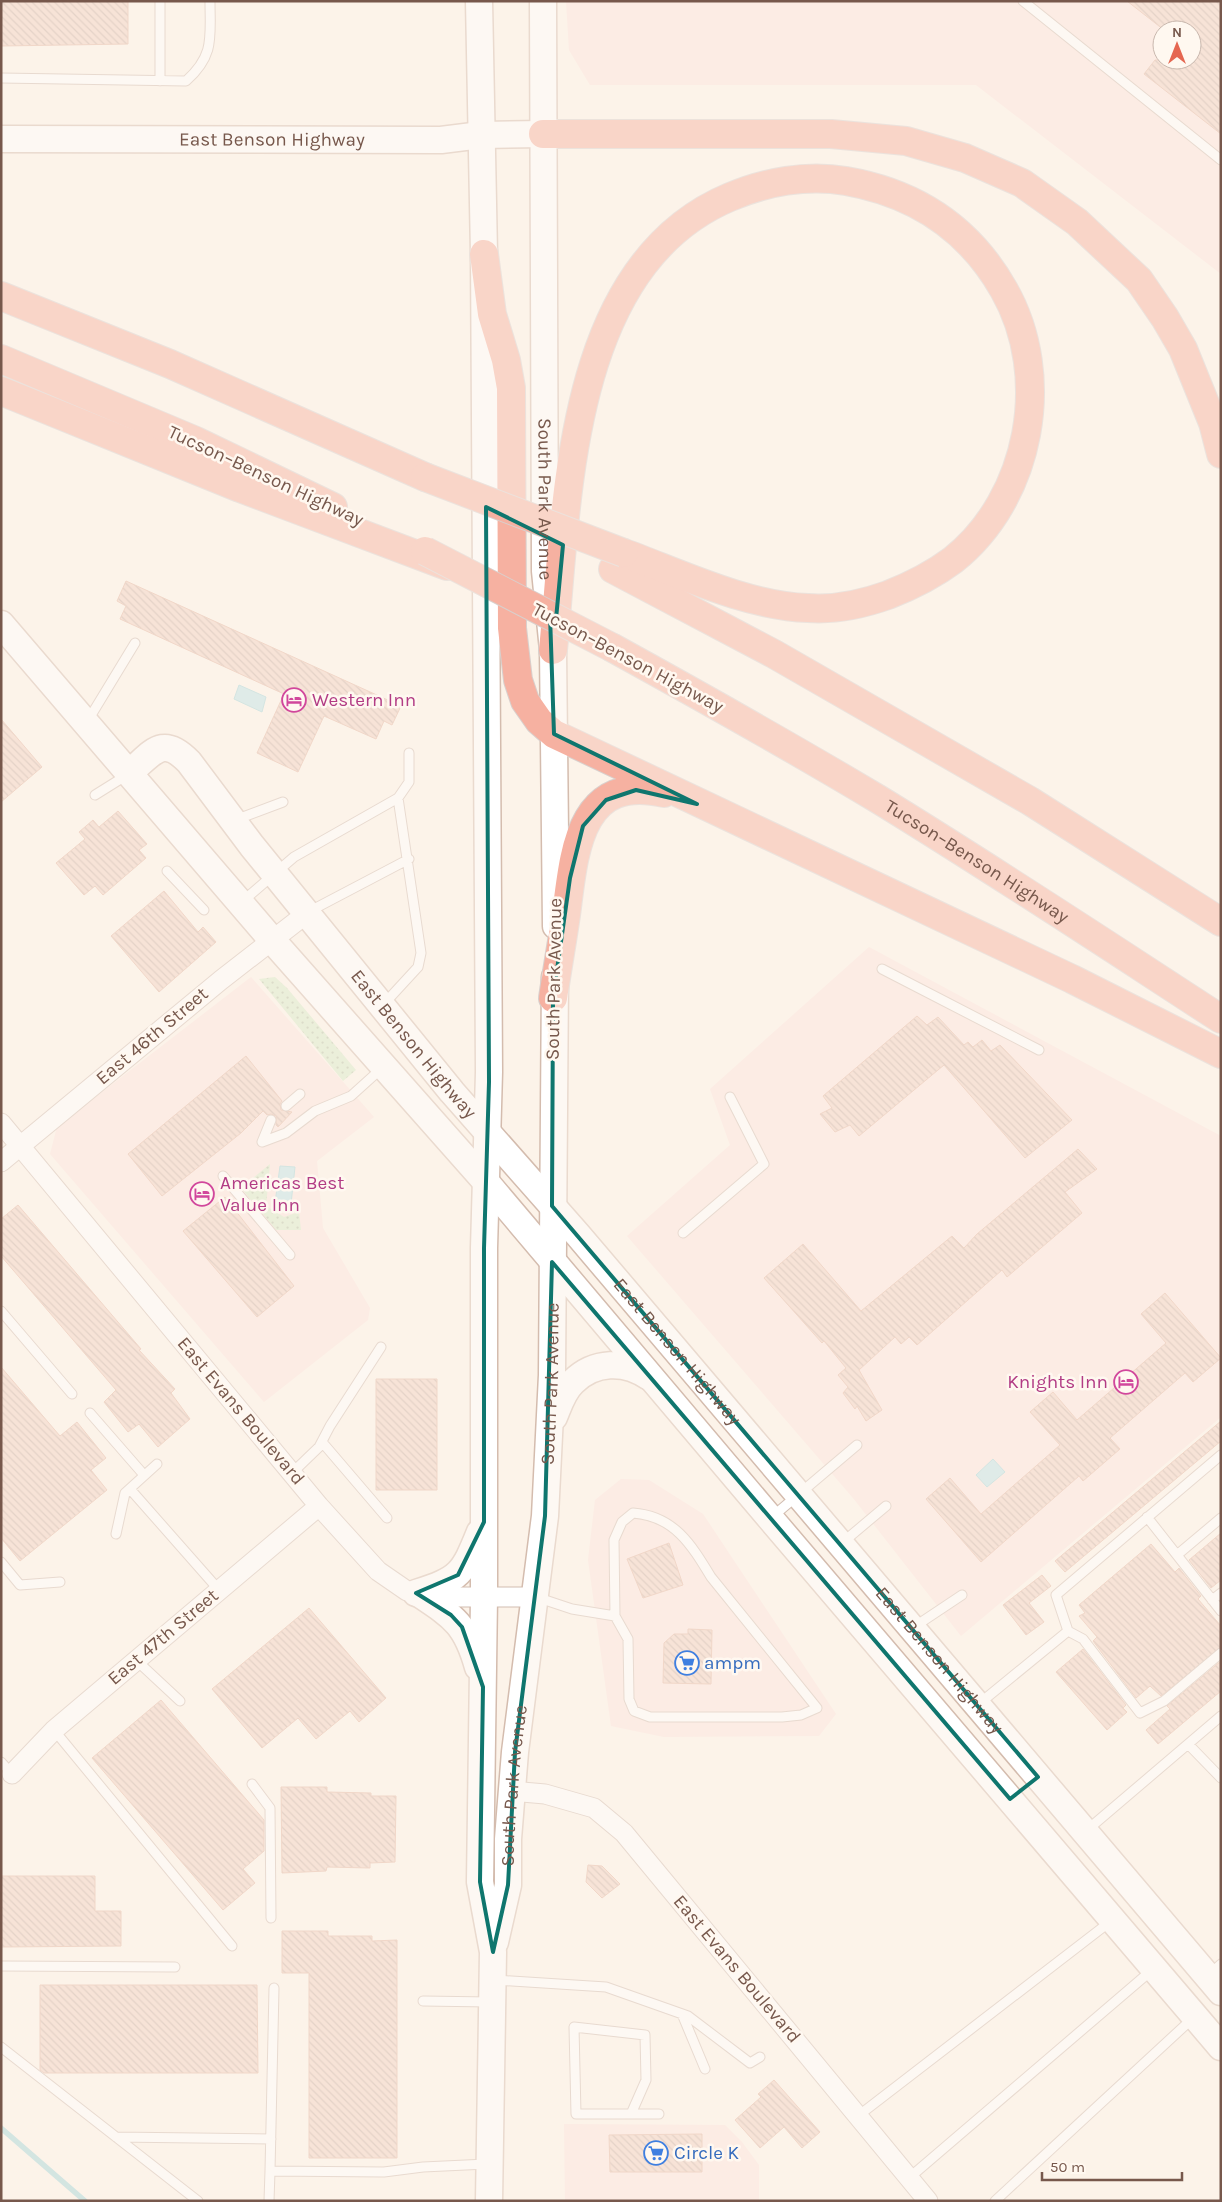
<svg xmlns="http://www.w3.org/2000/svg" width="1222" height="2202" font-family="Karla,sans-serif">
  <style>
    .commercial { fill: #fce4dd; fill-rule: evenodd }
    .grass { fill: url(#grass-dots) }
    .water { fill: #bde3e6; stroke: #a3d4d8 }
    .lines { fill: none; stroke-linecap: round; stroke-linejoin: round }
    .stream { stroke: #a3d4d8; stroke-width: 5.5 }
    .building { fill: url(#building-back-hatch); stroke: #e4b6a1 }
    .lane-casing { stroke: #d1bdb1; stroke-width: 11 }
    .street-casing { stroke: #d1bdb1; stroke-width: 21 }
    .secondary-casing { stroke: #d4bcae; stroke-width: 29 }
    .highway-casing { stroke: #d9d0cd; stroke-width: 30 }
    .lane { stroke: #fff; stroke-width: 9 }
    .street { stroke: #fff; stroke-width: 19 }
    .secondary { stroke: #fff; stroke-width: 26 }
    .highway { stroke: #f6b1a1; stroke-width: 28 }
    .highway-bridge-casing { stroke: #d9d0cd; stroke-width: 30; stroke-linecap: butt }
    .highway-bridge { stroke: #f6b1a1; stroke-width: 28 }
    .marked { fill: none; stroke: #0f766e; stroke-width: 4; stroke-linejoin: round }
    .labels { text-anchor: middle; dominant-baseline: central; stroke-width: 5; stroke-linejoin: round; paint-order: stroke }
    .street-label { font-size: 19px; fill: #77584c; stroke: #fff8f0 }
    .hotel-label { font-size: 19px; fill: #b23c85; stroke: #fff8f0; text-anchor: start }
    .shop-label { font-size: 19px; fill: #366cbe; stroke: #fff8f0; text-anchor: start }
  </style>
  <defs>
    <pattern id="grass-dots" width="8" height="8" patternUnits="userSpaceOnUse" patternTransform="scale(1.25)"><rect width="8" height="8" fill="#d8ebc7"/><path d="M2 2h.1M6 6h.1" fill="none" stroke="#b4c1a4" stroke-width="1.8" stroke-linecap="round"/></pattern>
    <pattern id="building-back-hatch" width="6" height="6" patternUnits="userSpaceOnUse" patternTransform="scale(1.25)"><rect width="6" height="6" fill="#f2d1c1"/><path d="M-1 5l2 2M0 0l6 6M5-1l2 2" fill="none" stroke="#c9ac9f"/></pattern>
  </defs>
  <rect width="100%" height="100%" fill="#fcf3e9"/>
  <path class="commercial" d="M 566,1 L 1221,1 L 1221,274 L 976,85 L 590,85 L 569,50 ZM 1162,30 L 1192,30 L 1192,60 L 1162,60 Z
    M 869,947 L 1221,1136 L 1221,1417 L 961,1636 L 853,1498 L 627,1236 L 730,1145 L 710,1089 Z
    M 251,977 L 374,1117 L 317,1161 L 323,1228 L 370,1308 L 368,1320 L 264,1402 L 50,1154 L 57,1127 Z
    M 621,1479 L 649,1480 L 703,1514 L 836,1714 L 819,1736 L 664,1737 L 611,1726 L 588,1560 L 595,1500 Z
    M 564,2124 L 725,2125 L 742,2142 L 759,2165 L 759,2201 L 565,2201 Z"/>
  <path class="grass" d="M 275,977 L 287,988 L 356,1070 L 343,1081 L 259,979 Z
    M 270,1164 L 266,1206 L 284,1217 L 299,1212 L 301,1230 L 276,1230 L 241,1188 Z"/>
  <path class="water" d="M 239,685 L 266,697 L 262,712 L 234,699 Z
    M 280,1166 L 295,1167 L 291,1204 L 275,1203 Z
    M 993,1459 L 1005,1472 L 987,1487 L 976,1475 Z"/>
  <g class="lines">
    <path class="stream" d="M 1,2128 L 85,2201"/>
  </g>
  <path class="building" d="M 1,1 L 128,1 L 128,44 L 1,46 Z
    M 1127,1 L 1221,1 L 1221,134 L 1144,74 L 1155,60 L 1192,60 L 1192,30 L 1164,30 Z
    M 126,581 L 401,706 L 392,725 L 384,721 L 376,739 L 324,716 L 298,772 L 257,753 L 284,694 L 120,619 L 126,606 L 117,601 Z
    M 1,719 L 42,767 L 1,802 Z
    M 118,811 L 147,844 L 139,850 L 146,858 L 103,895 L 95,886 L 84,895 L 56,863 L 85,839 L 79,832 L 93,820 L 99,827 Z
    M 164,891 L 198,932 L 203,927 L 216,942 L 159,992 L 111,936 Z
    M 917,1016 L 927,1025 L 938,1017 L 964,1045 L 968,1042 L 973,1047 L 982,1040 L 991,1051 L 1000,1045 L 1072,1120 L 1025,1158 L 944,1065 L 859,1136 L 850,1125 L 835,1132 L 820,1114 L 832,1108 L 823,1096 Z
    M 246,1056 L 282,1101 L 280,1104 L 281,1110 L 292,1112 L 278,1127 L 276,1125 L 276,1116 L 271,1114 L 267,1115 L 263,1111 L 241,1133 L 162,1196 L 128,1154 Z
    M 1078,1149 L 1097,1169 L 1065,1192 L 1082,1213 L 1007,1277 L 1002,1270 L 917,1345 L 909,1337 L 901,1344 L 895,1337 L 859,1370 L 882,1410 L 866,1421 L 857,1406 L 855,1409 L 843,1393 L 848,1387 L 838,1375 L 846,1368 L 824,1341 L 822,1343 L 764,1278 L 803,1244 L 861,1311 L 952,1236 L 964,1248 L 977,1234 Z
    M 225,1197 L 294,1286 L 257,1317 L 183,1231 Z
    M 18,1205 L 141,1349 L 139,1350 L 175,1389 L 171,1393 L 190,1419 L 158,1447 L 139,1424 L 128,1432 L 104,1402 L 116,1390 L 1,1256 L 1,1219 Z
    M 1165,1293 L 1221,1358 L 1193,1382 L 1185,1373 L 1110,1438 L 1120,1449 L 1083,1481 L 1079,1476 L 981,1562 L 926,1499 L 950,1478 L 981,1514 L 1060,1445 L 1030,1412 L 1053,1392 L 1077,1420 L 1166,1343 L 1141,1314 Z
    M 1,1367 L 60,1436 L 77,1422 L 106,1458 L 91,1470 L 107,1490 L 20,1561 L 1,1538 Z
    M 376,1379 L 437,1379 L 437,1490 L 376,1490 Z
    M 1221,1421 L 1221,1441 L 1065,1572 L 1055,1561 Z
    M 1221,1533 L 1221,1580 L 1211,1588 L 1189,1560 Z
    M 669,1543 L 683,1585 L 643,1598 L 627,1559 Z
    M 1151,1544 L 1175,1572 L 1179,1568 L 1201,1596 L 1198,1599 L 1221,1626 L 1221,1647 L 1161,1696 L 1150,1686 L 1136,1698 L 1093,1641 L 1097,1637 L 1079,1616 L 1085,1613 L 1079,1605 Z
    M 1042,1575 L 1051,1586 L 1029,1603 L 1044,1622 L 1026,1635 L 1003,1605 Z
    M 309,1608 L 386,1698 L 359,1722 L 350,1711 L 316,1739 L 298,1718 L 262,1748 L 212,1689 Z
    M 688,1629 L 712,1630 L 711,1684 L 663,1683 L 664,1643 L 674,1634 L 688,1634 Z
    M 1083,1649 L 1126,1705 L 1123,1708 L 1127,1712 L 1107,1730 L 1056,1672 Z
    M 1221,1661 L 1221,1691 L 1158,1744 L 1146,1730 L 1170,1709 L 1167,1706 Z
    M 161,1700 L 264,1820 L 264,1851 L 243,1869 L 255,1883 L 223,1910 L 92,1758 Z
    M 281,1787 L 327,1787 L 327,1792 L 371,1793 L 371,1796 L 396,1796 L 395,1862 L 370,1863 L 370,1868 L 327,1867 L 326,1871 L 282,1873 Z
    M 588,1865 L 602,1866 L 620,1884 L 602,1898 L 586,1882 Z
    M 1,1876 L 95,1876 L 95,1911 L 121,1911 L 121,1946 L 1,1947 Z
    M 282,1931 L 328,1931 L 328,1936 L 372,1936 L 372,1941 L 397,1940 L 397,2158 L 309,2158 L 309,1973 L 282,1973 Z
    M 40,1985 L 257,1985 L 258,2073 L 44,2073 L 40,2070 Z
    M 774,2080 L 820,2132 L 802,2148 L 784,2127 L 760,2148 L 735,2120 L 761,2097 L 758,2094 Z
    M 702,2134 L 702,2172 L 610,2172 L 609,2135 Z"/>
  <g class="lines">
    <g class="lane-casing">
      <path id="lane" d="M 1023,1 L 1221,160
        M 1,78 L 186,81 C 215,55 210,37 210,1
        M 160,81 L 160,1
        M 87,722 L 135,643
        M 95,795 L 127,775
        M 235,820 L 283,802
        M 167,871 L 204,910
        M 243,901 L 294,857 L 398,798 L 409,782 L 409,753
        M 310,911 L 409,859
        M 882,969 L 1039,1050
        M 383,1005 L 418,967 L 421,953 L 398,798
        M 286,1106 L 300,1094
        M 271,1120 L 262,1142 L 286,1133 L 315,1111 L 351,1096 L 382,1068
        M 223,1176 L 290,1255
        M 683,1233 L 764,1164 L 730,1097
        M 1,1311 L 72,1394
        M 90,1413 L 144,1475
        M 322,1442 L 387,1518
        M 1221,1455 L 1056,1595 L 1068,1631 L 1083,1639 L 1140,1713 L 1164,1701 L 1221,1653
        M 292,1473 L 319,1447 L 330,1426 L 381,1347
        M 130,1489 L 219,1590
        M 633,1513 C 674,1516 691,1544 711,1577 L 817,1708 L 801,1715 L 782,1717 L 650,1717 L 634,1711 L 629,1699 L 628,1639 L 615,1616 L 614,1540 L 622,1522 Z
        M 772,1517 L 857,1445
        M 1147,1517 L 1221,1611
        M 116,1534 L 125,1493 L 157,1464
        M 842,1543 L 886,1506
        M 1177,1555 L 1221,1518
        M 1,1562 L 20,1585 L 60,1582
        M 536,1597 L 572,1609 L 615,1616
        M 1212,1600 L 1221,1593
        M 914,1627 L 962,1595
        M 136,1660 L 180,1701
        M 980,1703 L 1068,1631
        M 54,1730 L 232,1946
        M 1188,1744 L 1221,1778
        M 1,1762 L 12,1774
        M 252,1784 L 270,1808 L 271,1918
        M 1086,1831 L 1221,1716
        M 1,1966 L 175,1967
        M 1210,1974 L 1221,1964
        M 495,1980 L 606,1987 L 688,2016 L 750,2063 L 760,2057
        M 274,1988 L 270,2171 L 384,2172 L 423,2167 L 487,2164
        M 423,2001 L 490,2002
        M 682,2014 L 705,2069
        M 1,2047 L 198,2201
        M 631,2114 L 646,2080 L 645,2035 L 574,2027 L 576,2114 L 659,2114
        M 858,2116 L 1111,1921
        M 116,2137 L 271,2139
        M 909,2178 L 1152,1970
        M 269,2201 L 270,2171
        M 995,2201 L 1193,2018"/>
    </g>
    <g class="street-casing">
      <path id="street" d="M 1,1123 L 319,1506 L 378,1571 L 407,1591 L 442,1597 L 536,1597
        M 1,1162 L 221,980 L 306,914
        M 12,1774 L 54,1730 L 319,1506
        M 511,1791 L 545,1794 L 594,1808 L 624,1833 L 928,2201"/>
    </g>
    <g class="secondary-casing">
      <g id="secondary">
        <path d="M 479,1 L 484,254 L 489,1072 L 484,1248 L 484,1597 L 480,1882 L 493,1952 L 489,2201"/>
        <path id="s1" d="M 543,1 L 545,571 L 553,650 L 556,926"/>
        <path id="s2" d="M 1,139 L 441,140 L 481,135 L 543,134"/>
        <path d="M 1,624 L 272,940 L 486,1182 L 770,1518 L 1221,2047"/>
        <path id="s3" d="M 129,773 C 153,753 162,734 189,762 L 252,846 L 452,1092 L 578,1235 L 1221,1992"/>
        <path d="M 554,1417 C 559,1405 563,1391 573,1382 C 594,1361 625,1360 649,1377"/>
        <path d="M 416,1593 C 460,1579 463,1574 480,1532"/>
        <path d="M 418,1593 C 454,1617 466,1624 478,1667"/>
        <path id="s4" d="M 495,1942 L 508,1885 L 508,1839 L 515,1752 L 545,1516 L 552,1375 L 555,977"/>
      </g>
    </g>
    <g class="highway-casing">
      <g id="highway">
        <path d="M 543,134 L 831,134 L 906,141 L 965,158 L 1022,183 L 1077,222 L 1139,280 L 1165,318 L 1183,349 L 1213,423 L 1221,454"/>
        <path d="M 484,254 L 492,314 L 506,360 L 511,388 L 512,628 L 518,680 L 525,701 L 539,721 L 554,734 L 1072,979 L 1221,1054"/>
        <path d="M 1,296 L 170,364 L 425,477"/>
        <path d="M 1,359 L 196,441 L 333,507"/>
        <path d="M 1,391 L 240,488 L 447,566"/>
        <path d="M 613,569 L 774,654 L 1030,801 L 1221,922"/>
        <path id="s5" d="M 613,648 C 702,697 791,747 878,799 C 994,870 1107,945 1221,1019"/>
        <path d="M 553,650 C 568,501 566,266 730,197 C 765,182 807,174 846,181 C 915,193 969,228 1004,290 C 1053,376 1031,498 953,560 C 933,575 911,586 888,595 C 863,604 834,610 808,608 C 747,606 681,574 624,553"/>
        <path d="M 553,998 C 557,970 562,943 566,915 C 574,854 578,773 664,793"/>
      </g>
    </g>
    <use href="#lane" class="lane"/>
    <use href="#street" class="street"/>
    <use href="#secondary" class="secondary"/>
    <use href="#highway" class="highway"/>
    <g class="highway-bridge-casing">
      <path id="highway-bridge" d="M 425,477 L 624,553
        M 425,551 L 613,648"/>
    </g>
    <use href="#highway-bridge" class="highway-bridge"/>
  </g>
  <path d="M0 0H1222V2202H0ZM 486,507 L 563,545 L 556,619 L 550,615 L 554,734 L 697,804 L 636,790 L 606,800 L 583,826 L 570,878 L 553,998 L 552,1206 L 1038,1777 L 1010,1799 L 552,1262 L 545,1516 L 515,1752 L 508,1885 L 493,1952 L 480,1882 L 483,1687 L 462,1627 L 451,1615 L 416,1593 L 458,1575 L 484,1522 L 484,1248 L 489,1082 Z" fill="#fcf3e9" fill-opacity=".55" fill-rule="evenodd"/>
  <path class="marked" d="M 486,507 L 563,545 L 556,619 L 550,615 L 554,734 L 697,804 L 636,790 L 606,800 L 583,826 L 570,878 L 553,998 L 552,1206 L 1038,1777 L 1010,1799 L 552,1262 L 545,1516 L 515,1752 L 508,1885 L 493,1952 L 480,1882 L 483,1687 L 462,1627 L 451,1615 L 416,1593 L 458,1575 L 484,1522 L 484,1248 L 489,1082 Z"/>
  <defs>
    <g id="hotel-ring" transform="scale(1.25)"><circle r="9.5" fill="#fff8f0" stroke="#d1479c" stroke-width="1.5"/><path d="M-6-4.5h1.5V1H6V5H4.5V3h-9V5H-6ZM-4 0a1.8 1.8 0 1 1 3.6 0ZM.5 0V-2.5h3Q6-2.5 6 0Z" fill="#d1479c"/></g>
    <g id="supermarket-ring" transform="scale(1.25)"><circle r="9.5" fill="#fff8f0" stroke="#3f7fe0" stroke-width="1.5"/><path d="M-6-5.5h2.5l.6 2H6L4.5 2H-2.5L-4.4-4H-6ZM-1.5 3.2a1.3 1.3 0 1 0 .1 0ZM3 3.2a1.3 1.3 0 1 0 .1 0Z" fill="#3f7fe0"/></g>
  </defs>
  <g fill-rule="evenodd">
    <use href="#hotel-ring" x="294" y="700"/>
    <use href="#hotel-ring" x="202" y="1194"/>
    <use href="#hotel-ring" x="1126" y="1382"/>
    <use href="#supermarket-ring" x="687" y="1663"/>
    <use href="#supermarket-ring" x="656" y="2153"/>
  </g>
  <g class="labels">
    <g class="street-label">
      <text stroke="none"><textPath href="#s2" startOffset="271">East Benson Highway</textPath></text>
      <text transform="translate(266 476) rotate(25)">Tucson–Benson Highway</text>
      <text stroke="none"><textPath href="#s1" startOffset="498">South Park Avenue</textPath></text>
      <text transform="translate(628 658) rotate(28)">Tucson–Benson Highway</text>
      <text stroke="none"><textPath href="#s5" startOffset="422">Tucson–Benson Highway</textPath></text>
      <text transform="translate(554 979) rotate(-89)">South Park Avenue</text>
      <text transform="translate(152 1036) rotate(-40)">East 46th Street</text>
      <text stroke="none"><textPath href="#s3" startOffset="434">East Benson Highway</textPath></text>
      <text stroke="none"><textPath href="#s3" startOffset="839">East Benson Highway</textPath></text>
      <text stroke="none"><textPath href="#s4" startOffset="562">South Park Avenue</textPath></text>
      <text transform="translate(241 1411) rotate(50)">East Evans Boulevard</text>
      <text transform="translate(163 1637) rotate(-40)">East 47th Street</text>
      <text stroke="none"><textPath href="#s3" startOffset="1244">East Benson Highway</textPath></text>
      <text stroke="none"><textPath href="#s4" startOffset="158">South Park Avenue</textPath></text>
      <text transform="translate(737 1969) rotate(50)">East Evans Boulevard</text>
    </g>
    <g class="hotel-label">
      <text x="312" y="700">Western Inn</text>
      <text x="220" y="1183">Americas Best<tspan x="220" dy="22">Value Inn</tspan></text>
      <text x="1108" y="1382" text-anchor="end">Knights Inn</text>
    </g>
    <g class="shop-label">
      <text x="704" y="1663">ampm</text>
      <text x="674" y="2153">Circle K</text>
    </g>
  </g>
  <rect width="1222" height="2202" fill="none" stroke="#77584c" stroke-width="5"/>
  <g transform="translate(1177 45)"><circle r="24" fill="#fff8f0" stroke="#c9b8ae"/>
  <path d="M0-4L9 19L0 12L-9 19Z" fill="#e56650"/>
  <text y="-8" font-size="14" font-weight="bold" text-anchor="middle" fill="#77584c">N</text>
  </g>
  <path d="M1042 2172v8h140v-8" fill="none" stroke="#77584c" stroke-width="2.5"/>
  <text x="1050" y="2172" font-size="15" fill="#77584c" stroke="#fff8f0" stroke-width="4" paint-order="stroke">50 m</text>
</svg>
